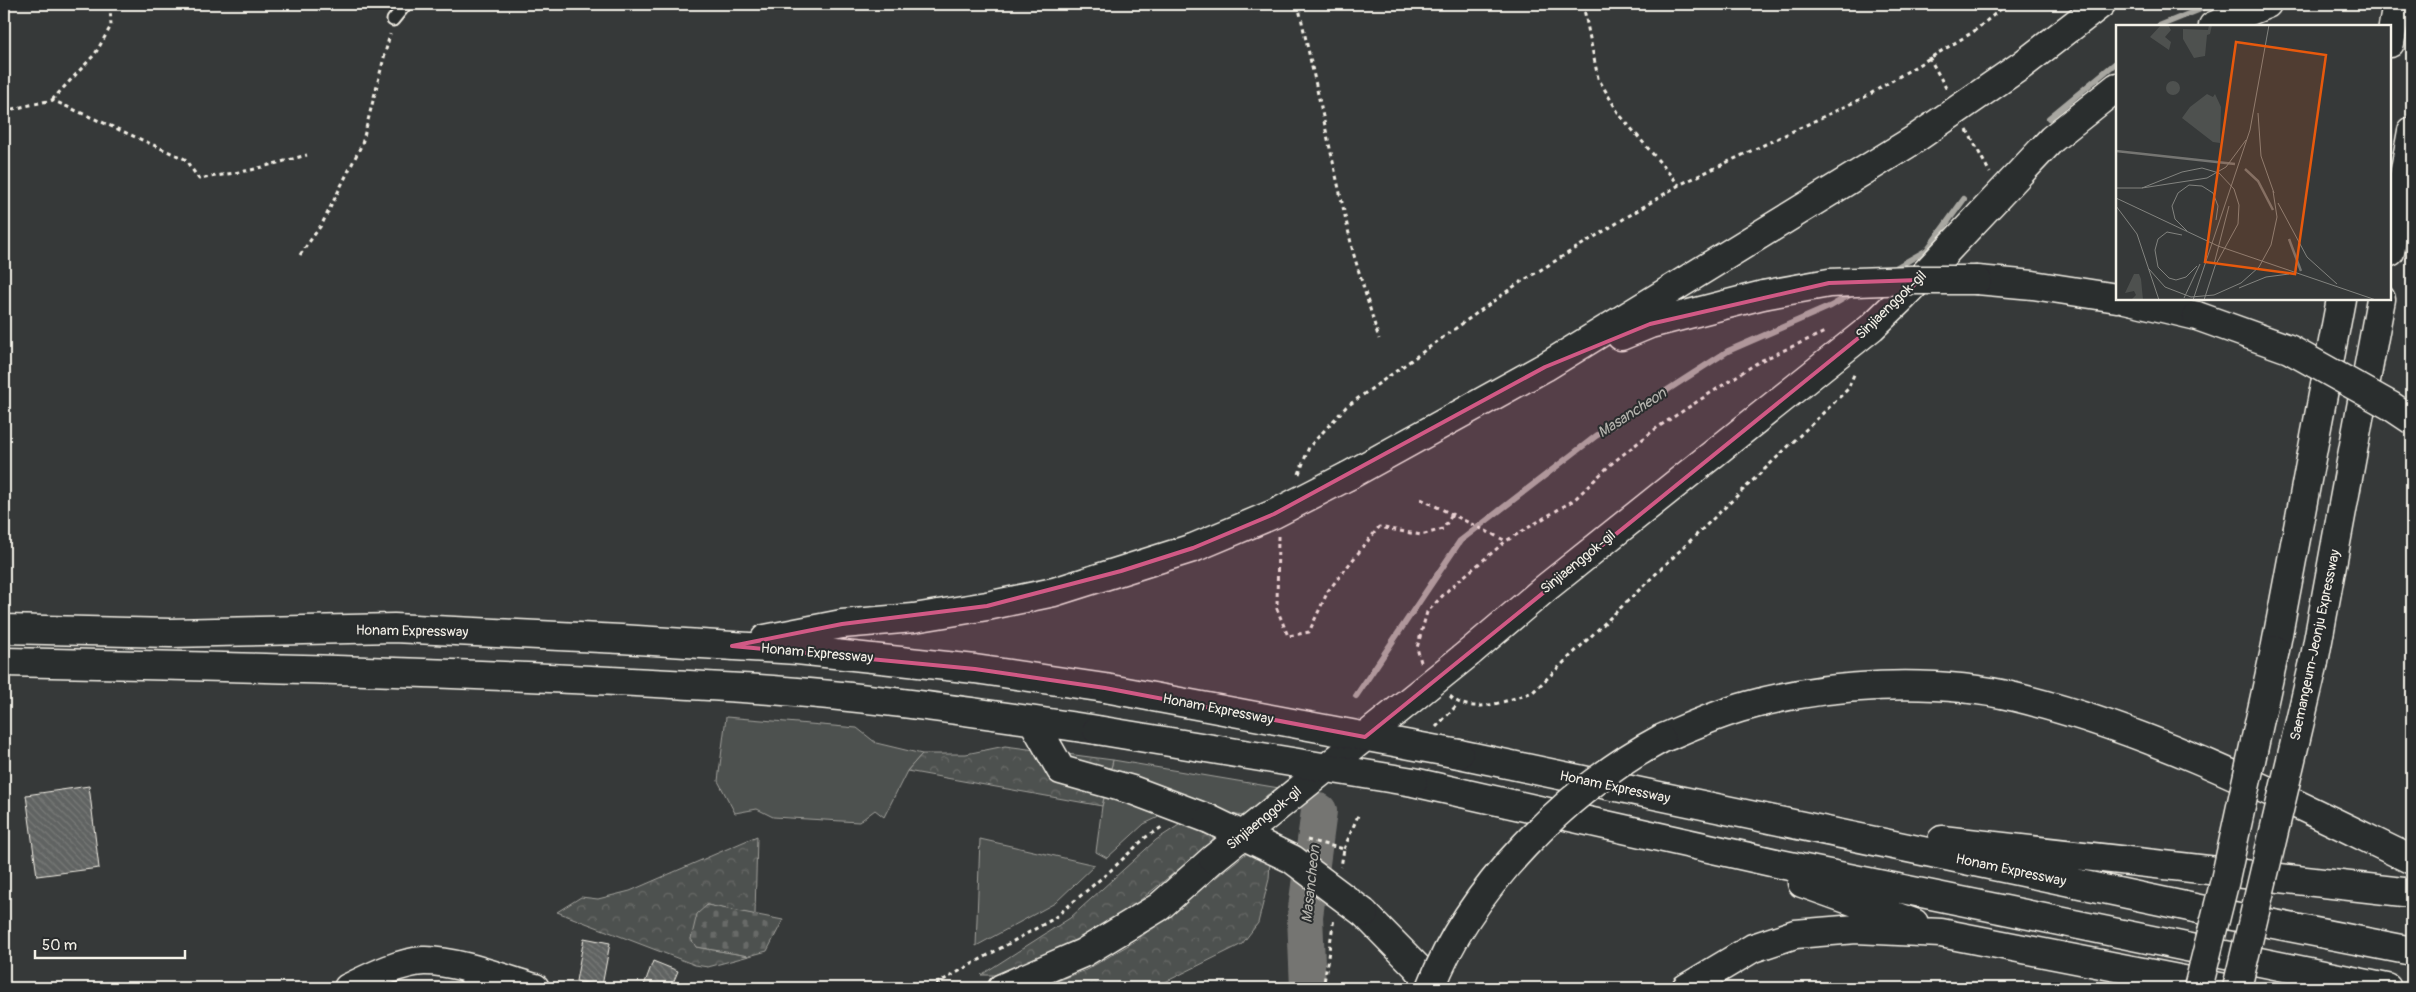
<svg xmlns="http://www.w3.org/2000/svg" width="2416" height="992" font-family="Pangolin,sans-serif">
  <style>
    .green { fill: #4e514f; stroke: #a1a19c }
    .forest { fill: url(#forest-crowns); stroke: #a1a19c }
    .cemetery { fill: url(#cemetery-stones); stroke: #a1a19c }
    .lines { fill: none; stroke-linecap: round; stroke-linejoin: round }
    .stream { stroke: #a8a7a1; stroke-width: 6 }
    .river { stroke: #757572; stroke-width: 36 }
    .building { fill: url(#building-back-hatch); stroke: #f4f1e8 }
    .service-casing { stroke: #f4f1e8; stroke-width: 15 }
    .tertiary-casing { stroke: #f4f1e8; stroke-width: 31 }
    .motorway-casing { stroke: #f4f1e8; stroke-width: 31 }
    .path { stroke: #f4f1e8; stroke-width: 3; stroke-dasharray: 4 4; stroke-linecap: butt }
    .service { stroke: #2a2d2e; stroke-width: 11 }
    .tertiary { stroke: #2a2d2e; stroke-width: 28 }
    .motorway { stroke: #2a2d2e; stroke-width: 28 }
    .tertiary-bridge-casing { stroke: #f4f1e8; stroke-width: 31; stroke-linecap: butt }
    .motorway-bridge-casing { stroke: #f4f1e8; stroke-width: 31; stroke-linecap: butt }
    .tertiary-bridge { stroke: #2a2d2e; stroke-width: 28 }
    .motorway-bridge { stroke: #2a2d2e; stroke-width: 28 }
    .marked { fill: #d15985; fill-opacity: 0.2; stroke: #d15985; stroke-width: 4; stroke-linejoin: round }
    .labels { text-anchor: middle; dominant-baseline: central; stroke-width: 4; stroke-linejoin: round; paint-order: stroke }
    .street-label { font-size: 14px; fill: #f4f1e8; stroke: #2a2d2e }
    .water-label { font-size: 15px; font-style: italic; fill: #b4b3ad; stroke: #2a2d2e }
    .inset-river { fill: none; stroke: #757572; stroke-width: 2.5 }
    .inset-road { fill: none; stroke: #82837f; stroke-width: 1 }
    .view { fill: #e8590c; fill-opacity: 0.15; stroke: #e8590c; stroke-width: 2.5 }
    .inset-edge { fill: none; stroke: #f4f1e8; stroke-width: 2.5 }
  </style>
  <defs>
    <pattern id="forest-crowns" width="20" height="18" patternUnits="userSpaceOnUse" patternTransform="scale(1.25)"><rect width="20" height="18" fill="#4e514f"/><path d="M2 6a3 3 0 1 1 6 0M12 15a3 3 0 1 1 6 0" fill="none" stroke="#686a68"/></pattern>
    <pattern id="cemetery-stones" width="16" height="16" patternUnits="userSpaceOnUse" patternTransform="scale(1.25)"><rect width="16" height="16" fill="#4e514f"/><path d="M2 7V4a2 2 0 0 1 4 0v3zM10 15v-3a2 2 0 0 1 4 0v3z" fill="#686a68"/></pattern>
    <pattern id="building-back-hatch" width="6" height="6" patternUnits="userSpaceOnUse" patternTransform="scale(1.25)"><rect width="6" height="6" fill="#616362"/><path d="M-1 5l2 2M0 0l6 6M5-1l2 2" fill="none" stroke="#787a78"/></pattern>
  </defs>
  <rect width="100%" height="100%" fill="#363939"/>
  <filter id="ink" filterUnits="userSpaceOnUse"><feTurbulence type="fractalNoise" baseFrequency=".02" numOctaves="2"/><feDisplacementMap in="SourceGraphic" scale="10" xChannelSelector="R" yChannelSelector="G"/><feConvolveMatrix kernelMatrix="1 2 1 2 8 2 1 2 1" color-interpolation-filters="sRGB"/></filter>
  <g filter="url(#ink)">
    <path class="green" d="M 726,717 L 857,728 L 876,743 L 922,754 L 907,771 L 884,817 L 875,810 L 859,822 L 773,817 L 757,809 L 735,813 L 718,781 Z
      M 1113,760 L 1279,788 L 1267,795 L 1245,816 L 1178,808 L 1144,824 L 1107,858 L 1096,852 L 1102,806 Z
      M 980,839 L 1095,865 L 1055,903 L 976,946 Z"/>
    <path class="forest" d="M 1005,746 L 1113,760 L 1102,806 L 907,771 L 922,754 L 966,754 Z
      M 1179,825 L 1218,829 L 1210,844 L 1108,926 L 1062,950 L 1000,975 L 981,975 L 1070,918 L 1156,840 Z
      M 757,836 L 755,915 L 707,905 L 696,947 L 749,956 L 708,967 L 695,965 L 557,912 L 581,897 L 598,899 L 630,891 Z
      M 1263,840 L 1271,844 L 1269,879 L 1258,923 L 1242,944 L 1153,988 L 1132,988 L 1130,985 L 1115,988 L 1039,988 L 1086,970 L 1137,940 Z"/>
    <path class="cemetery" d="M 707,905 L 783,920 L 767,951 L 749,956 L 696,947 L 691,939 L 697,914 Z"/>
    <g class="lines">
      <path class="stream" d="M 2159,26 L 2213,4
        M 2049,118 L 2117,62
        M 1892,270 L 1927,250 L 1964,199
        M 1356,696 L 1460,541 L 1596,436 L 1728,351 L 1831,306 L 1855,292"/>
      <path class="river" d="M 1308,988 L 1305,916 L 1319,811"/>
    </g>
    <path class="building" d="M 89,786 L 99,868 L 37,876 L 26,795 Z
      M 584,938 L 610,943 L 602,986 L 576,981 Z
      M 653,961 L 678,971 L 671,988 L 643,988 Z"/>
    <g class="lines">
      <g class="service-casing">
        <path id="service" d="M 393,20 L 406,4
          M 467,988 L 467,967"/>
      </g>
      <g class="tertiary-casing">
        <path id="tertiary" d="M 2213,26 L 2267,4
          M 1469,653 L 1547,587 L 1872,327 L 1903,297 L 2052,139 L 2117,87
          M 348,988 C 371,977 397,963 423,961 C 455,960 504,979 535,988
          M 1002,988 L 1083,953 L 1159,907 L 1213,859"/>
      </g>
      <g class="motorway-casing">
        <path id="motorway" d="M 2390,43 L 2397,4
          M 2390,252 L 2412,131
          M 1977,280 L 2033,285 L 2117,298
          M 2125,299 L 2197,316
          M 1621,336 L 1650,324 L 1763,295
          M 1348,476 L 1545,367 L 1912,141 L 2022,65 L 2101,4
          M 4,629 L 170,633 L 394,628 L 621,639 L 797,650 L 975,669 L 1105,688
          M 765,639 L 842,624 L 914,618 L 987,606 L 1054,592 L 1193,548
          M 2275,650 L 2341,299
          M 4,662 C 250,667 496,673 742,688 C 861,695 980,713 1097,730
          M 2314,662 L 2381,299
          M 1033,721 L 1061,770 L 1132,790 L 1209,819
          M 1661,739 C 1689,727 1717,714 1747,706 C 1826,683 1935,678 2015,697 C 2155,731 2284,798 2412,860
          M 1459,754 L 2223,914 L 2412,951
          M 1413,782 L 1785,865 L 2387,988
          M 1942,840 L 2412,893
          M 1802,883 L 1914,923
          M 1364,913 L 1417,967 L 1434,988
          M 1686,988 L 1753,948 L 1795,934 L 1856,929 L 1941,933 L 2225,988"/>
      </g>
      <path class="path" d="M 1298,4 L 1353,252 L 1379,339
        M 1583,4 L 1598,78 L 1619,114 L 1679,185
        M 1929,57 L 1947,90
        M 52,100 L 95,54 L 111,26 L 110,4
        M 4,111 L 52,100 L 185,159 L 199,179 L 251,170 L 307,155
        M 1967,130 L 1990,173
        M 300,255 L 322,224 L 362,144 L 390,34
        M 1299,474 L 1309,447 L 1346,407 L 1516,285 L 1679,185 L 1865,97 L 1973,32 L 2007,4
        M 1421,499 L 1506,541
        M 1278,536 L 1277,609 L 1288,636 L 1309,632 L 1328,591 L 1379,527 L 1421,535 L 1443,529 L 1452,515
        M 1421,662 L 1417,648 L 1427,612 L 1449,589 L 1506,541 L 1574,500 L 1611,464 L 1658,427 L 1760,361 L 1827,331
        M 1450,696 C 1471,717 1508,700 1533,692 L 1848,389 L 1855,372
        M 1436,727 L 1458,704
        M 1307,840 L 1344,849 L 1341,867
        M 1344,849 L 1359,813
        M 4,936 L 4,981
        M 929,988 L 1053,919 L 1110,871 L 1146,837 L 1162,827
        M 1326,988 L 1324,983 L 1334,918"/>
      <use href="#service" class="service"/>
      <use href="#tertiary" class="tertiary"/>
      <use href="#motorway" class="motorway"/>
      <g class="tertiary-bridge-casing">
        <path id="tertiary-bridge" d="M 1213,859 L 1469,653"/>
      </g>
      <g class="motorway-bridge-casing">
        <path id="motorway-bridge" d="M 1763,295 L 1829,283 L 1911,280 L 1977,280
          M 2197,316 L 2289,349 L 2391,406 L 2412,420
          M 1193,548 L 1274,514 L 1348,476
          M 1105,688 L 1459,754
          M 1097,730 L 1413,782
          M 1209,819 L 1292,859 L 1364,913
          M 1431,988 C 1468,889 1569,788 1661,739
          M 2198,988 L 2225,880 L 2275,650
          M 2237,988 L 2314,662"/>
      </g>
      <use href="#tertiary-bridge" class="tertiary-bridge"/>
      <use href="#motorway-bridge" class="motorway-bridge"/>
    </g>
  </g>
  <path class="marked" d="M 1919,280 L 1872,327 L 1365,737 L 1105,688 L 975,669 L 732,646 L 842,624 L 987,606 L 1121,571 L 1193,548 L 1274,514 L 1545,367 L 1650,324 L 1829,283 Z"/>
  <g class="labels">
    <g class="street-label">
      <text transform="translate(1891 305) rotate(-44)">Sinjiaenggok-gil</text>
      <text transform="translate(1578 562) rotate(-39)">Sinjiaenggok-gil</text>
      <text transform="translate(412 631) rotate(1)">Honam Expressway</text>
      <text transform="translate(2315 645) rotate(-78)">Saemangeum-Jeonju Expressway</text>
      <text transform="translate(817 653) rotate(5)">Honam Expressway</text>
      <text transform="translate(1218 709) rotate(11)">Honam Expressway</text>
      <text transform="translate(1615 787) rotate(12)">Honam Expressway</text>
      <text transform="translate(1264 818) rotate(-39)">Sinjiaenggok-gil</text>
      <text transform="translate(2011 870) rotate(12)">Honam Expressway</text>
    </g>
    <g class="water-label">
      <text transform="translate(1632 413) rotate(-33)">Masancheon</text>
      <text transform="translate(1311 884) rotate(-84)">Masancheon</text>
    </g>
  </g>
  <g transform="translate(2116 25)">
    <rect width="275" height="275" fill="#363939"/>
    <path d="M 93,0 L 96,0 L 94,9 L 91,10 L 89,31 L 78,33 L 67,14 L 67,4 L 92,5 Z" fill="#4e514f"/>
    <path d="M 45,0 L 52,0 L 55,5 L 49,12 L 55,17 L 53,25 L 34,12 ZM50 63a7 7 0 1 1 14 0a7 7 0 1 1-14 0ZM 91,69 L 97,72 L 99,69 L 105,82 L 104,118 L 97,117 L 66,93 L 74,82 ZM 18,249 L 23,249 L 25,254 L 27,275 L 16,274 L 20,270 L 18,266 L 9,268 Z" fill="#4e514f"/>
    <path class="inset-river" d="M 0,126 L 119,139M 129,144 L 142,156 L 157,185M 173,214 L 185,246"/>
    <path class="inset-road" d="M 142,88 L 145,131 L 158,168M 0,163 L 26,163 L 91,153 L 110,142 L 130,115M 26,163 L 66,147 L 86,143 L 103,148 L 118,164 L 123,180 L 122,199 L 99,241 L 88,275M 0,173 L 102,221 L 260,275M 162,178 L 191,232 L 221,259M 0,181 L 21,209 L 43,275M 71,206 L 59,194 L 56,181 L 62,168 L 73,160 L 86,161 L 97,168 L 102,181 L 100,195M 66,210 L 51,207 L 42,214 L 39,225 L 42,242 L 53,253 L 60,255 L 70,252 L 81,241M 98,239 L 113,181M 33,244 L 49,262 L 75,272 L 98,270 L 125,258 L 143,242 L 155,220 L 161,192 L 157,166M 123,263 L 150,252 L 173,249M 68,273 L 84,239M 77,275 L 134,105 L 153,0"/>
    <path class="view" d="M 120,17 L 210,30 L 179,249 L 89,237 Z"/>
    <rect width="275" height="275" class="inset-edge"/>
  </g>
  <rect width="2416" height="992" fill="none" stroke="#2a2d2e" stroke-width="20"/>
  <rect x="10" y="10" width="2396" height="972" fill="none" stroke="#f4f1e8" stroke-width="2" filter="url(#ink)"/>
  <path d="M35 950v8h150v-8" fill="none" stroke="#f4f1e8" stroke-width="2.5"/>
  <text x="42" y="950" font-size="15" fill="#f4f1e8" stroke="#2a2d2e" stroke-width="4" paint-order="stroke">50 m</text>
</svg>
